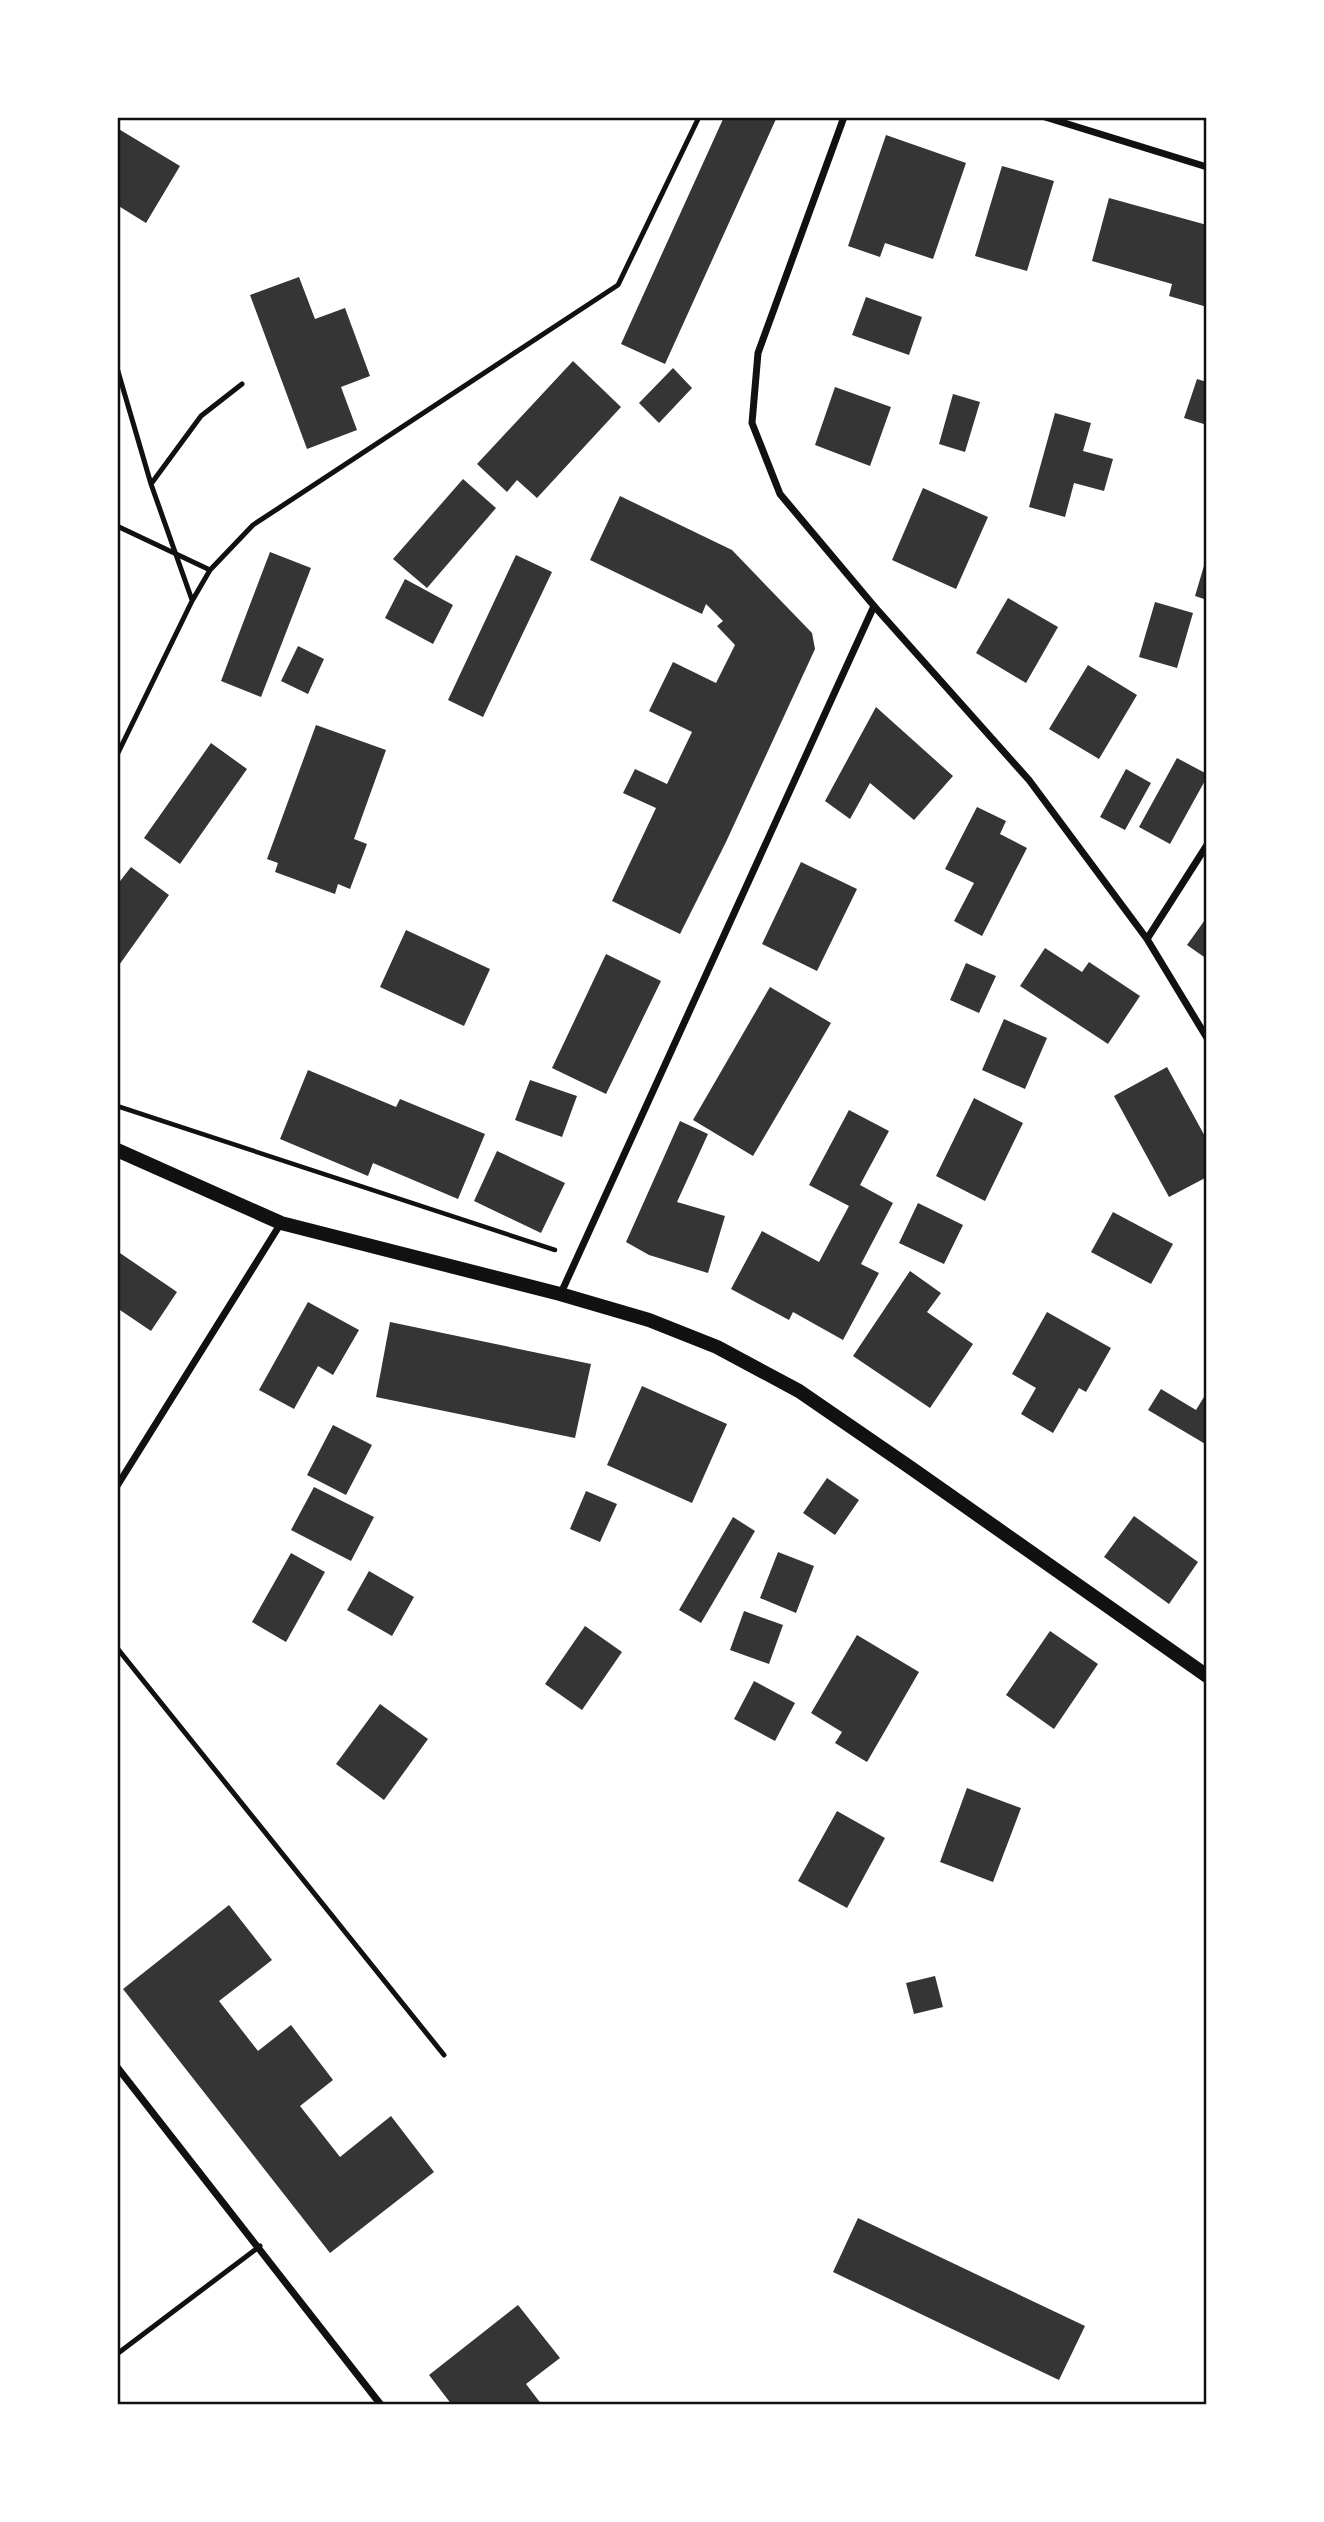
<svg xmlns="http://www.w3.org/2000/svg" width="1324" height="2522" font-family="Arial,sans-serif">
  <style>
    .building { fill: #353535 }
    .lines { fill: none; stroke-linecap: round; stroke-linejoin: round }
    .path { stroke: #111; stroke-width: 4.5 }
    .service { stroke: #111; stroke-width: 5 }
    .minor { stroke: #111; stroke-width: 7 }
    .secondary { stroke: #111; stroke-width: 14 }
    .neatline { fill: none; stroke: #111; stroke-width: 2.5 }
  </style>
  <rect width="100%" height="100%" fill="#fff"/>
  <path class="building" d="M 724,117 L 776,119 L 665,364 L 621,344 Z
    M 117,128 L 180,166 L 146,223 L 117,205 Z
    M 886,135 L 966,163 L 933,259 L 885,243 L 880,257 L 848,246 Z
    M 1002,166 L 1054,181 L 1027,271 L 975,256 Z
    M 1109,198 L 1207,225 L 1207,307 L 1169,296 L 1172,284 L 1092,261 Z
    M 299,277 L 315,319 L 345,308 L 370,376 L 341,387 L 357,430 L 307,449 L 250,295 Z
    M 866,297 L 922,317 L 909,355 L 852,335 Z
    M 573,361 L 621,407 L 537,498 L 517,480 L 507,492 L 477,464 Z
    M 673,368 L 692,388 L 659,423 L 639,403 Z
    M 1197,379 L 1207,382 L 1207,425 L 1184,418 Z
    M 835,387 L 891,407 L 870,466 L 815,445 Z
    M 953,394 L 980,402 L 965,452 L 939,444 Z
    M 1055,413 L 1091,423 L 1083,451 L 1113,459 L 1104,491 L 1074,483 L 1065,517 L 1029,507 Z
    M 463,479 L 496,508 L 427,588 L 393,559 Z
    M 923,488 L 988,517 L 956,589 L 892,560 Z
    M 620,496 L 732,550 L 812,633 L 815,649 L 726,842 L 680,934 L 612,901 L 656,808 L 623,793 L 635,769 L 667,784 L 692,732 L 649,711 L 673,662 L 716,683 L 735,645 L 717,626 L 723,621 L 706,604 L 702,614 L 590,560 Z
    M 270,552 L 311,568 L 261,697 L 221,681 Z
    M 516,555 L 552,572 L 483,717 L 448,700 Z
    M 1206,559 L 1207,559 L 1207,600 L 1195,596 Z
    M 405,579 L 453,605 L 433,644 L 385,618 Z
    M 1008,598 L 1058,627 L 1026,683 L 976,653 Z
    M 1155,602 L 1193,613 L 1177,668 L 1139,657 Z
    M 298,646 L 324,659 L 308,694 L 281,681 Z
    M 1088,665 L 1137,695 L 1099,759 L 1049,729 Z
    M 876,707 L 953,776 L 914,820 L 870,783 L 850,819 L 825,801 Z
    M 316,725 L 386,750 L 354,839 L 367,844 L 350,889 L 338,884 L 335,894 L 275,872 L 278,863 L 267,859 Z
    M 211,743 L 247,769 L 180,864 L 144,838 Z
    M 1177,758 L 1207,774 L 1207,777 L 1170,844 L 1139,827 Z
    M 1126,769 L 1151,783 L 1125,830 L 1100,817 Z
    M 977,807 L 1006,821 L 1000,834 L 1027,848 L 982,936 L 954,921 L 974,883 L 945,869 Z
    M 801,862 L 857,889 L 817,971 L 762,944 Z
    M 131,867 L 169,895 L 117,968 L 117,885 Z
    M 1207,917 L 1207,959 L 1187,945 Z
    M 406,930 L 490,969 L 464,1026 L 380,987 Z
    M 1045,948 L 1082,972 L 1089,962 L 1140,996 L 1108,1044 L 1020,986 Z
    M 606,954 L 661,981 L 606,1094 L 552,1068 Z
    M 966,963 L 996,976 L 979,1013 L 950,1000 Z
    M 770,987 L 831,1023 L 753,1156 L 693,1120 Z
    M 1004,1019 L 1047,1038 L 1025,1089 L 982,1070 Z
    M 1167,1067 L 1207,1140 L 1207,1177 L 1169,1197 L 1114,1096 Z
    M 308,1070 L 396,1107 L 400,1099 L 485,1134 L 458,1199 L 373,1163 L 368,1176 L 280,1139 Z
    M 530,1080 L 577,1096 L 562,1137 L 515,1120 Z
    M 974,1098 L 1023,1123 L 985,1201 L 936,1176 Z
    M 849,1110 L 889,1131 L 860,1185 L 893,1203 L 861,1264 L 879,1273 L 843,1340 L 793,1312 L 789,1320 L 731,1289 L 762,1231 L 819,1262 L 849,1206 L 809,1185 Z
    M 680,1121 L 708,1134 L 677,1202 L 725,1216 L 708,1273 L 649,1255 L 626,1242 Z
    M 497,1151 L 565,1183 L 541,1233 L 474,1201 Z
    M 918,1203 L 963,1225 L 944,1264 L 899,1243 Z
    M 1113,1212 L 1173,1244 L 1151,1284 L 1091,1252 Z
    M 117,1251 L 177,1292 L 151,1331 L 117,1308 Z
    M 910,1271 L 941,1293 L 927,1312 L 973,1344 L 930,1408 L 853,1356 Z
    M 308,1302 L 359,1330 L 333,1375 L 318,1366 L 294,1409 L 259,1390 Z
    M 1047,1312 L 1111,1348 L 1086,1392 L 1079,1388 L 1053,1433 L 1021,1414 L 1036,1388 L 1012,1374 Z
    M 390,1322 L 591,1364 L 575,1438 L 376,1397 Z
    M 642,1386 L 727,1424 L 692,1503 L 607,1465 Z
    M 1161,1389 L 1196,1410 L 1207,1392 L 1207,1445 L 1148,1410 Z
    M 333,1425 L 372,1445 L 346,1495 L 307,1475 Z
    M 827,1478 L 859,1500 L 835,1535 L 803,1513 Z
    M 314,1487 L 374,1517 L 351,1561 L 291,1530 Z
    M 586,1491 L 617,1504 L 600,1542 L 570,1529 Z
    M 1134,1516 L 1198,1562 L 1169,1604 L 1104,1557 Z
    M 733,1517 L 755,1531 L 701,1623 L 679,1610 Z
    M 778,1552 L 814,1566 L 796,1613 L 760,1598 Z
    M 291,1553 L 325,1572 L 286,1642 L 252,1622 Z
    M 369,1571 L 414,1597 L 392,1636 L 347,1610 Z
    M 744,1611 L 783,1625 L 769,1664 L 730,1650 Z
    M 585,1626 L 622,1652 L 582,1710 L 545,1684 Z
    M 1050,1631 L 1098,1664 L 1054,1729 L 1006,1695 Z
    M 857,1635 L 919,1672 L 867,1762 L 835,1743 L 842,1732 L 811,1713 Z
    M 754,1681 L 795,1703 L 775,1741 L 734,1719 Z
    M 380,1704 L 428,1739 L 384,1800 L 336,1764 Z
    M 967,1788 L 1021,1808 L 993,1882 L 940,1862 Z
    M 837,1811 L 885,1838 L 847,1908 L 798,1881 Z
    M 229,1905 L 272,1960 L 219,2001 L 258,2051 L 291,2025 L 333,2080 L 300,2106 L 340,2157 L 391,2116 L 434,2172 L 330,2253 L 123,1989 Z
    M 935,1976 L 943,2007 L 914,2014 L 906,1983 Z
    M 858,2218 L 1085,2326 L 1059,2380 L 833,2272 Z
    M 518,2305 L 560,2358 L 526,2384 L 542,2405 L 452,2405 L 429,2375 Z"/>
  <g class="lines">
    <path class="path" d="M 117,1106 L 555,1250"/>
    <path class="service" d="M 117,368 L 151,484
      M 117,526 L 210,570
      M 192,600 L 151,484 L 201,416 L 242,384
      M 117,755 L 192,601 L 210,570 L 253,525 L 618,285 L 699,117
      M 117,1648 L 444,2055
      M 117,2354 L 260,2246"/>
    <path class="minor" d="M 844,117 L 758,353 L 752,423 L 780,494 L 874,606 L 1029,780 L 1147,939 L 1207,1038
      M 1045,117 L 1207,167
      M 1147,939 L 1207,845
      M 561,1293 L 874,606
      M 117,1486 L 281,1223
      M 117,2067 L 381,2405"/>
    <path class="secondary" d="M 117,1150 L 281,1223 L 560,1294 L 649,1320 L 717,1347 L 799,1391 L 911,1468 L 1207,1676"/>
  </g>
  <rect width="1324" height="2522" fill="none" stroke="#ffffff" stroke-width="238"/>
  <rect x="119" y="119" width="1086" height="2284" class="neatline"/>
</svg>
